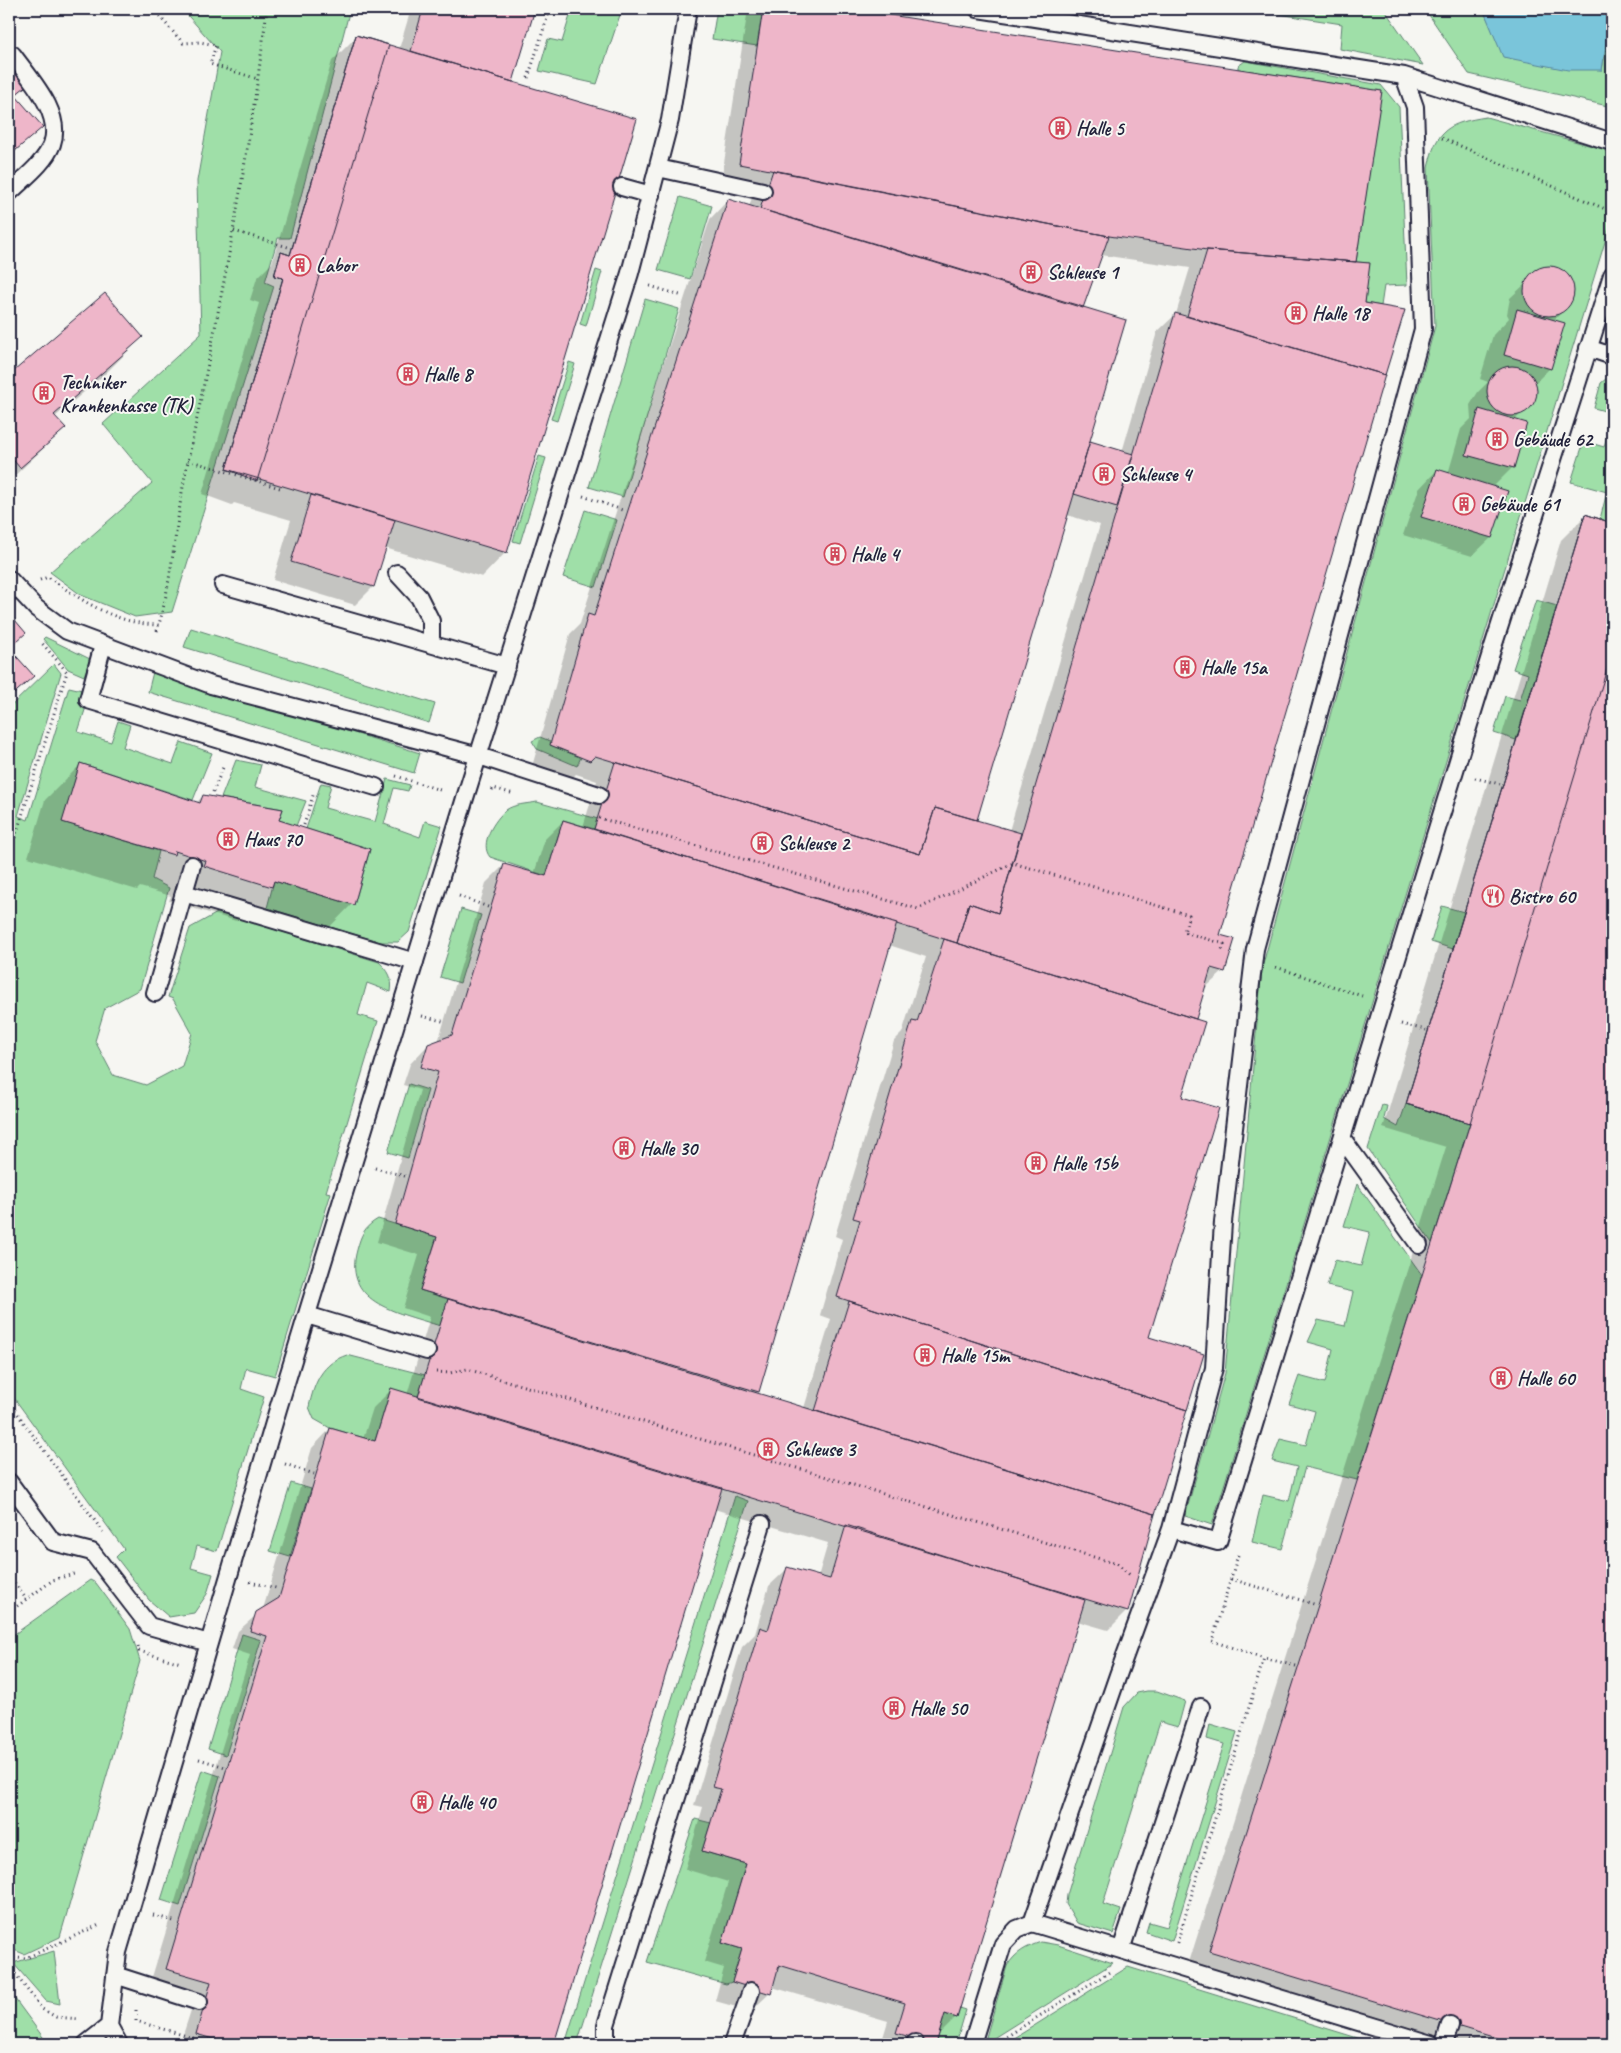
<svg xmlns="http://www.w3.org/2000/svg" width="1621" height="2053" font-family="Caveat,sans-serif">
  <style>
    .green { fill: #9fdfa8; stroke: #608072 }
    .water { fill: #7ac5da; stroke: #57849a }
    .shadow { fill: #0003; fill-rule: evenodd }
    .building { fill: #eeb6c9; stroke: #22223b }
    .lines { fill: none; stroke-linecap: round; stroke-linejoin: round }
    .lane-casing { stroke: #22223b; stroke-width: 20 }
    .path { stroke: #22223b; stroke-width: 3; stroke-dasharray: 1 4; stroke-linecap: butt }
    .lane { stroke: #f6f6f2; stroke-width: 16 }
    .labels { text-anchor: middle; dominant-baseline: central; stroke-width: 4; stroke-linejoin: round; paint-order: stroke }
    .poi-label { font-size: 20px; font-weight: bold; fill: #22223b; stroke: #f6f6f2; text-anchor: start }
  </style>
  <rect width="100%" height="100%" fill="#f6f6f2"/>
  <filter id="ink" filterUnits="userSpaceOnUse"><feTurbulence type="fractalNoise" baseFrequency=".02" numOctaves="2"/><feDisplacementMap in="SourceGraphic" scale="10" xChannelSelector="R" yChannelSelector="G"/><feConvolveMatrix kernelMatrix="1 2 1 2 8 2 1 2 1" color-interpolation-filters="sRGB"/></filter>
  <g filter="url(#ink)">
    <path class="green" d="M 182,9 L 350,9 L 290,238 L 278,238 L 265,282 L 274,286 L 172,612 L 135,617 L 81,595 L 50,572 L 152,483 L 103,424 L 201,334 L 197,181 L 220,52 Z
      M 572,9 L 622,9 L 597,84 L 539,71 L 548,39 L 562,42 Z
      M 717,9 L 763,9 L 757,46 L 712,39 Z
      M 1247,9 L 1384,9 L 1423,65 L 1340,49 L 1342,24 Z
      M 1425,9 L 1483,9 L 1504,57 L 1602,70 L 1612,14 L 1612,107 L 1469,74 Z
      M 1245,61 L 1381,85 L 1399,107 L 1407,285 L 1384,286 L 1381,306 L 1365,303 L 1369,263 L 1356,262 L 1381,91 L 1238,69 L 1238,66 Z
      M 1486,117 L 1603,149 L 1612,157 L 1612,219 L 1212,1525 L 1185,1516 L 1225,1373 L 1262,968 L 1435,326 L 1428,168 C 1436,129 1449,123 1486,117 Z
      M 680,197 L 712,206 L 690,279 L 658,270 Z
      M 596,270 L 602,272 L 586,326 L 580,324 Z
      M 645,299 L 679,309 L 623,497 L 589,487 Z
      M 569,362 L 575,364 L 557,421 L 551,419 Z
      M 1612,374 L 1612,413 L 1594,408 L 1601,383 Z
      M 1612,416 L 1612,523 L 1600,519 L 1607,492 L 1571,482 L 1584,441 L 1604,447 Z
      M 539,456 L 546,458 L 520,543 L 513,541 Z
      M 585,510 L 617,520 L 596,587 L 563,577 Z
      M 1536,600 L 1557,606 L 1516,740 L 1494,733 L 1505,696 L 1520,700 L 1528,674 L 1513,669 Z
      M 191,628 L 435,704 L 429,723 L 184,647 Z
      M 45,637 L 90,659 L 84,676 L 68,669 L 43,639 Z
      M 54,664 L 61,673 L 18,816 L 28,820 L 69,687 L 82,690 L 85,710 L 78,732 L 111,742 L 118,721 L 130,725 L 123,747 L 173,764 L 181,742 L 212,753 L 193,800 L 80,763 L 63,822 L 159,851 L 152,879 L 169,888 L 140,989 L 105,1008 L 95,1041 L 113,1075 L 146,1085 L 182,1066 L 192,1033 L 173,999 L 168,997 L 190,928 L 219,912 L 379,962 C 389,971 393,978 391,992 L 367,983 L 358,1015 L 378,1021 L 326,1192 L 331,1193 L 275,1376 L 246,1368 L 241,1389 L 264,1397 L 217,1551 L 197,1546 L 191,1568 L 213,1574 L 207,1594 L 194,1613 L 169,1617 L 149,1600 L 116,1557 L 124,1549 L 9,1391 L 9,708 Z
      M 153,672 L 420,753 L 414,773 L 148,692 Z
      M 540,737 L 550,741 L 551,745 L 581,757 L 577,766 L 537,749 L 532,741 Z
      M 236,760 L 261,765 L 255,787 L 306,801 L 296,826 L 279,820 L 283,809 L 221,798 Z
      M 387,779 L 410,785 L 408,791 L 394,788 L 384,824 L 420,837 L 425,821 L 442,826 L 409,932 L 398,942 L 380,942 L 267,908 L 274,881 L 354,905 L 370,849 L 306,829 L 321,783 L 331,785 L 325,808 L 375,822 Z
      M 537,802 L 598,819 L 594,829 L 563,820 L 546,876 L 490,857 C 479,844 494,820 506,810 C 514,804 527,804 537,802 Z
      M 1442,906 L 1464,912 L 1453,949 L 1431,942 Z
      M 461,909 L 481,915 L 460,983 L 440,977 Z
      M 409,1084 L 428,1090 L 408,1158 L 388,1152 Z
      M 1406,1104 L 1470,1123 L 1432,1243 L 1368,1149 L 1382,1105 L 1387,1106 L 1384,1119 L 1398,1127 Z
      M 1357,1184 L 1422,1275 L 1357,1480 L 1305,1467 L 1282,1549 L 1252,1542 L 1263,1495 L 1289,1501 L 1297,1467 L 1272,1461 L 1280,1439 L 1306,1445 L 1315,1411 L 1289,1404 L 1299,1376 L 1325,1383 L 1333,1349 L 1308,1342 L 1318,1320 L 1345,1326 L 1353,1292 L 1327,1286 L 1335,1260 L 1361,1266 L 1370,1232 L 1344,1226 Z
      M 378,1219 L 437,1237 L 420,1290 L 448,1299 L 440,1326 C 402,1313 342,1305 357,1250 C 361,1235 364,1227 378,1219 Z
      M 347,1355 L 425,1375 L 418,1397 L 391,1389 L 375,1441 L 330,1428 L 314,1419 L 309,1407 C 314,1383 322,1363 347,1355 Z
      M 291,1483 L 311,1489 L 290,1557 L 270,1551 Z
      M 735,1496 L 748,1501 L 577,2044 L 565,2044 Z
      M 90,1580 L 96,1583 L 130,1629 L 140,1661 L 60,1937 L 24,1954 L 9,1948 L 9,1638 Z
      M 242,1634 L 261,1640 L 226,1755 L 208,1749 Z
      M 1147,1691 L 1157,1691 L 1185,1701 L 1178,1727 L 1160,1722 L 1103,1904 L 1121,1910 L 1113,1934 L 1077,1923 L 1066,1904 L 1067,1895 L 1124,1707 L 1137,1693 Z
      M 1210,1724 L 1237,1732 L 1172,1941 L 1146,1932 L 1149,1922 L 1167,1927 L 1224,1744 L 1207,1739 Z
      M 202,1770 L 220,1776 L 180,1906 L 161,1900 Z
      M 695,1819 L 711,1823 L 702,1851 L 746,1864 L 722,1943 L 742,1949 L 732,1982 L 726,1984 L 647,1962 Z
      M 1041,1942 L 1058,1945 L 1113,1963 L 984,2044 L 1007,1966 C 1016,1952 1026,1947 1041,1942 Z
      M 54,1951 L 60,2004 L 46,2001 L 13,1963 Z
      M 1128,1967 L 1377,2044 L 1005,2044 Z
      M 9,1991 L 48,2044 L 9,2044 Z
      M 960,2008 L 966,2010 L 956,2044 L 936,2044 L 945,2014 L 957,2018 Z"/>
    <path class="water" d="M 1483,9 L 1612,9 L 1602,70 L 1568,70 L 1503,57 Z"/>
    <path class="shadow" d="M 411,9 L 534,9 L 512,81 L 506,552 L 482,577 L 385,548 L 373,587 L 355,605 L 273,580 L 291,520 L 234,503 L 232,505 L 202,494 L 259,303 L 250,300 L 257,278 L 272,263 L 332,61 L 357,36 L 399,49 Z
      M 754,9 L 843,9 L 1380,92 L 1354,263 L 1364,304 L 1403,311 L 1219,935 L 1224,971 L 1204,989 L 1194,1020 L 1181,1098 L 1148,1338 L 1202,1354 L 1127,1611 L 1108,1630 L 1077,1621 L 956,2017 L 937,2036 L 935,2044 L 881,2044 L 888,2021 L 772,1987 L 770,1993 L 751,2011 L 715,2001 L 724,1968 L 704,1962 L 728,1882 L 685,1869 L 703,1807 L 694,1805 L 742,1647 L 755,1634 L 769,1586 L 788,1568 L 818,1577 L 828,1543 L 714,1509 L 552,2044 L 180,2044 L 194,2001 L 149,1987 L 250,1655 L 232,1649 L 238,1631 L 263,1609 L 312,1448 L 330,1429 L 363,1439 L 373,1408 L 391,1390 L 407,1395 L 430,1317 L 403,1308 L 419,1255 L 377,1242 L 420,1090 L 403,1085 L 410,1064 L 428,1045 L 438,1042 L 486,883 L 504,865 L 534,874 L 545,839 L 563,821 L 583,827 L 597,781 L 576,774 L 571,779 L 533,763 L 570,634 L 580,624 L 710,219 L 728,200 L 749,207 L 755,188 L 721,182 L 747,15 ZM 1101,255 L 1190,268 L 1176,314 L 1157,332 L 1122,452 L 1088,442 L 1081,309 ZM 1067,515 L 1100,525 L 1009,831 L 975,821 ZM 889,945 L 926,957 L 902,1033 L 894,1041 L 835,1236 L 842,1239 L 820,1315 L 831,1319 L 804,1408 L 757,1393 Z
      M 9,61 L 28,83 L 15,97 L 41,126 L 9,158 Z
      M 1556,268 L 1569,277 L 1573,292 L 1568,306 L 1553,321 L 1550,368 L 1535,383 L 1534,399 L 1515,420 L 1513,467 L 1494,486 L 1487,484 L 1491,538 L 1472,556 L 1403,535 L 1419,489 L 1437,470 L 1448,474 L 1461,429 L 1471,419 L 1470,405 L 1478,392 L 1488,382 L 1480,379 L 1493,335 L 1509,318 L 1507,314 L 1510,298 L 1541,269 Z
      M 142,337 L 106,373 L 55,417 L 65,428 L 9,481 L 9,367 L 14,373 Z
      M 1585,516 L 1612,524 L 1612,2044 L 1412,2044 L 1185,1975 L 1446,1147 L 1383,1128 L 1561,540 Z
      M 9,649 L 32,676 L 9,698 Z
      M 80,765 L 196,803 L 203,796 L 277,821 L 352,904 L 317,940 L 241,917 L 236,921 L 169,901 L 171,896 L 140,887 L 137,890 L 28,857 L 45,800 Z"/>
    <path class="building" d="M 423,9 L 535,9 L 513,82 L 411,51 Z
      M 763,9 L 851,9 L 1382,91 L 1356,262 L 1207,250 L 1109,236 L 739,164 Z
      M 356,35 L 637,119 L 507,553 L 226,469 L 283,278 L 274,276 L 281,252 L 290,255 Z
      M 356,35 L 389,45 L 257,481 L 226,469 L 283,278 L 274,276 L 281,252 L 290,255 Z
      M 9,59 L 30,83 L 15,95 L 43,127 L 9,156 Z
      M 773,170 L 1109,236 L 1083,308 L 760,209 Z
      M 728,199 L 1126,320 L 977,820 L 935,808 L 920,854 L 595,756 L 590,761 L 550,745 L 588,614 L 594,616 Z
      M 1207,250 L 1370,263 L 1365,303 L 1405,310 L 1385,375 L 1187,316 Z
      M1524 291a25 25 0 1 1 50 0a25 25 0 1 1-50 0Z
      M 105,293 L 143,337 L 54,415 L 66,428 L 20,468 L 9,455 L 9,365 L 14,371 Z
      M 1517,309 L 1565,323 L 1551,369 L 1504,355 Z
      M 1175,313 L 1385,375 L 1220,935 L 1235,939 L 1225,972 L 1211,968 L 1196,1019 L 957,943 L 969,903 L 998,913 Z
      M1487 391a25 25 0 1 1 50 0a25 25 0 1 1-50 0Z
      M 1479,409 L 1527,423 L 1514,468 L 1466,455 Z
      M 1090,441 L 1133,454 L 1117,507 L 1074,494 Z
      M 1437,469 L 1508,491 L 1492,538 L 1421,517 Z
      M 311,495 L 395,520 L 374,587 L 291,562 Z
      M 1585,514 L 1612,523 L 1612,2044 L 1516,2044 L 1209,1951 L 1470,1123 L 1406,1104 Z
      M 1585,514 L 1612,523 L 1612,652 L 1470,1123 L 1406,1104 Z
      M 9,613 L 26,633 L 9,648 L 34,676 L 9,698 Z
      M 615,762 L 920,854 L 935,808 L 1021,833 L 998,913 L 969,903 L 957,943 L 594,829 Z
      M 80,763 L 200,803 L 203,795 L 283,809 L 279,820 L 370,849 L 354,905 L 274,881 L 272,887 L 204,866 L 206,861 L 175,851 L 174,855 L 62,822 Z
      M 563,820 L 897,923 L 759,1392 L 420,1290 L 437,1237 L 395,1224 L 438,1072 L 421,1067 L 428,1044 L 452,1035 L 504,864 L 546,876 Z
      M 944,939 L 1205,1022 L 1182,1097 L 1219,1108 L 1149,1337 L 1204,1354 L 1187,1410 L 837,1297 L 860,1220 L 853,1218 L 912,1021 L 917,1022 Z
      M 448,1299 L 1155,1514 L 1128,1612 L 418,1397 Z
      M 849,1301 L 1187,1410 L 1155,1514 L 815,1411 Z
      M 391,1388 L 722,1488 L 554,2044 L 230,2044 L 196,2034 L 211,1982 L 166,1969 L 267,1636 L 250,1631 L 256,1612 L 279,1598 L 330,1428 L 375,1441 Z
      M 846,1525 L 1085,1600 L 957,2018 L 945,2014 L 936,2044 L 896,2033 L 905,2003 L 779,1965 L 771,1994 L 732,1982 L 742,1949 L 722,1943 L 746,1864 L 702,1851 L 721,1789 L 712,1787 L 760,1627 L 768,1630 L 787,1567 L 830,1579 Z"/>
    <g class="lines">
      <g class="lane-casing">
        <path id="lane" d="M 978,9 L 1404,76 L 1612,142
          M 658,168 L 763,191
          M 622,187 L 651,195
          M 9,193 C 23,179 45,163 52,144 C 63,113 30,79 13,55
          M 1588,348 L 1612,356
          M 397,573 L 419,597 L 431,621 L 431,644
          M 9,579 L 36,608 L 67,631 L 211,685 L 479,756 L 599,795
          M 223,585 L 507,666
          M 103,645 L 88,700 L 376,787
          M 184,893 L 415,962
          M 155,993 L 192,865
          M 1342,1138 L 1419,1245
          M 307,1315 L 427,1351
          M 9,1482 L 53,1542 L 92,1552 L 149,1626 L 209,1643
          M 1171,1529 L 1214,1368 L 1223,1222 L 1255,949 L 1423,329 L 1415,107 L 1404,76
          M 1032,1923 L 1431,2044
          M 1121,1950 L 1201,1707
          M 115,1975 L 199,2002
          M 86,2044 L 109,2026
          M 119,2044 L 109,2026 L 118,1952 L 278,1409 L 465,798 L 630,273 L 670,120 L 688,9
          M 606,2044 L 606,2025 L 762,1524
          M 732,2044 L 751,1991
          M 915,2044 L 915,2043
          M 972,2044 L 1003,1944 L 1017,1929 L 1032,1923 L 1118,1675 L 1171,1529 L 1218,1542 L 1491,653 L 1612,275
          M 1444,2044 L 1450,2025"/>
      </g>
      <path class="path" d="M 153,9 L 183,43 L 200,42 L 216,45 L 210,64 L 258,79
        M 878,9 L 920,15 L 932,9 L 957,13
        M 528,78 L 550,9
        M 1442,138 L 1612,212
        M 234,231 L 288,247
        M 650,286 L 683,296
        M 188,460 L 280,488
        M 583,496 L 622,510
        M 40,580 L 48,577 C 83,601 115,624 159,625
        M 157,631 C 173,579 175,524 186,471 C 218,318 248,164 267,9
        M 396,776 L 443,791
        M 1475,778 L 1500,784
        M 492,790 L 493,788 L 514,794
        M 213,792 L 224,765
        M 599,818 L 918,909 L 1013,863 L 1189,915 L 1184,932 L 1224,944 L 1222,950
        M 304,825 L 314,792
        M 9,857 L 67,672 L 41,642
        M 459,896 L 488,907
        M 1276,967 L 1362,996
        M 422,1016 L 446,1022
        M 1401,1024 L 1426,1030
        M 375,1168 L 405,1176
        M 436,1372 L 450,1373 L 467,1369 L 1117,1564 L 1131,1576
        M 9,1402 L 103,1532
        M 285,1464 L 314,1474
        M 1238,1555 L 1212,1641 L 1264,1658
        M 9,1575 L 26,1599
        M 1231,1579 L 1317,1605
        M 250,1582 L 276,1588
        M 9,1612 L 53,1580 L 77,1573
        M 138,1646 L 139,1651 L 181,1663
        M 199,1759 L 225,1767
        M 153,1915 L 177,1922
        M 1177,1943 L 1264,1658 L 1296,1666
        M 9,1956 L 26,1958 L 99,1925
        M 9,1966 L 42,2009 L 56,2017 L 79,2019
        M 136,2010 L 136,2021 L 213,2044
        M 1468,2040 L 1483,2044
        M 998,2042 L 1111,1971"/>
      <use href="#lane" class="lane"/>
    </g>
  </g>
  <defs>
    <g id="building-ring" transform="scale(1.125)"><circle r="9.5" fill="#f6f6f2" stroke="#d1495b" stroke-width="1.5"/><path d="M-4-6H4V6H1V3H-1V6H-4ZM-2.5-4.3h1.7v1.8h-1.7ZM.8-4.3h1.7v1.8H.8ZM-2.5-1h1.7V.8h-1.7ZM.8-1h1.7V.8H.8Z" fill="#d1495b"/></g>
    <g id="restaurant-ring" transform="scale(1.125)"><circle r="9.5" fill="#f6f6f2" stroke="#d1495b" stroke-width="1.5"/><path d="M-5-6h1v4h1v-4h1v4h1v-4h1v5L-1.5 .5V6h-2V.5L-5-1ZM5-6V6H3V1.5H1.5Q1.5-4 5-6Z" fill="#d1495b"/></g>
  </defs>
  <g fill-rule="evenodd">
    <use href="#building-ring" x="1060" y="128"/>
    <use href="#building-ring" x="300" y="265"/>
    <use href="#building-ring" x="1031" y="272"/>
    <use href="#building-ring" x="1296" y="313"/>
    <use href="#building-ring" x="408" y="374"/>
    <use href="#building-ring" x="44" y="393"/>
    <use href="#building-ring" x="1497" y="439"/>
    <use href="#building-ring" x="1104" y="474"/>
    <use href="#building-ring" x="1464" y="504"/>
    <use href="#building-ring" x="835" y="554"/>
    <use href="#building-ring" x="1185" y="667"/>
    <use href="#building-ring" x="228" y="839"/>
    <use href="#building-ring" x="762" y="843"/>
    <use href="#restaurant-ring" x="1493" y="896"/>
    <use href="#building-ring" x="624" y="1148"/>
    <use href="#building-ring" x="1036" y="1163"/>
    <use href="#building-ring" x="925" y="1355"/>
    <use href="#building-ring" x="1501" y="1378"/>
    <use href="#building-ring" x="768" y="1449"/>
    <use href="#building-ring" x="894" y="1708"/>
    <use href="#building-ring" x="422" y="1802"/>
  </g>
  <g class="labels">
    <g class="poi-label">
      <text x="1076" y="128">Halle 5</text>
      <text x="316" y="265">Labor</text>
      <text x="1047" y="272">Schleuse 1</text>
      <text x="1312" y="313">Halle 18</text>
      <text x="424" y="374">Halle 8</text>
      <text x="60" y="382">Techniker<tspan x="60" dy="23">Krankenkasse (TK)</tspan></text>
      <text x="1513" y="439">Gebäude 62</text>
      <text x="1120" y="474">Schleuse 4</text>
      <text x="1480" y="504">Gebäude 61</text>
      <text x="851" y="554">Halle 4</text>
      <text x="1201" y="667">Halle 15a</text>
      <text x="244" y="839">Haus 70</text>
      <text x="778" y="843">Schleuse 2</text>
      <text x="1509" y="896">Bistro 60</text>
      <text x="640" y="1148">Halle 30</text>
      <text x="1052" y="1163">Halle 15b</text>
      <text x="941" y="1355">Halle 15m</text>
      <text x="1517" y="1378">Halle 60</text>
      <text x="784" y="1449">Schleuse 3</text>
      <text x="910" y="1708">Halle 50</text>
      <text x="438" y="1802">Halle 40</text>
    </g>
  </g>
  <rect width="1621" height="2053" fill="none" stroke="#f6f6f2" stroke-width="30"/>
  <rect x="15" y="15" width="1591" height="2023" fill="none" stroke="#22223b" stroke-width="2" filter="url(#ink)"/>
</svg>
